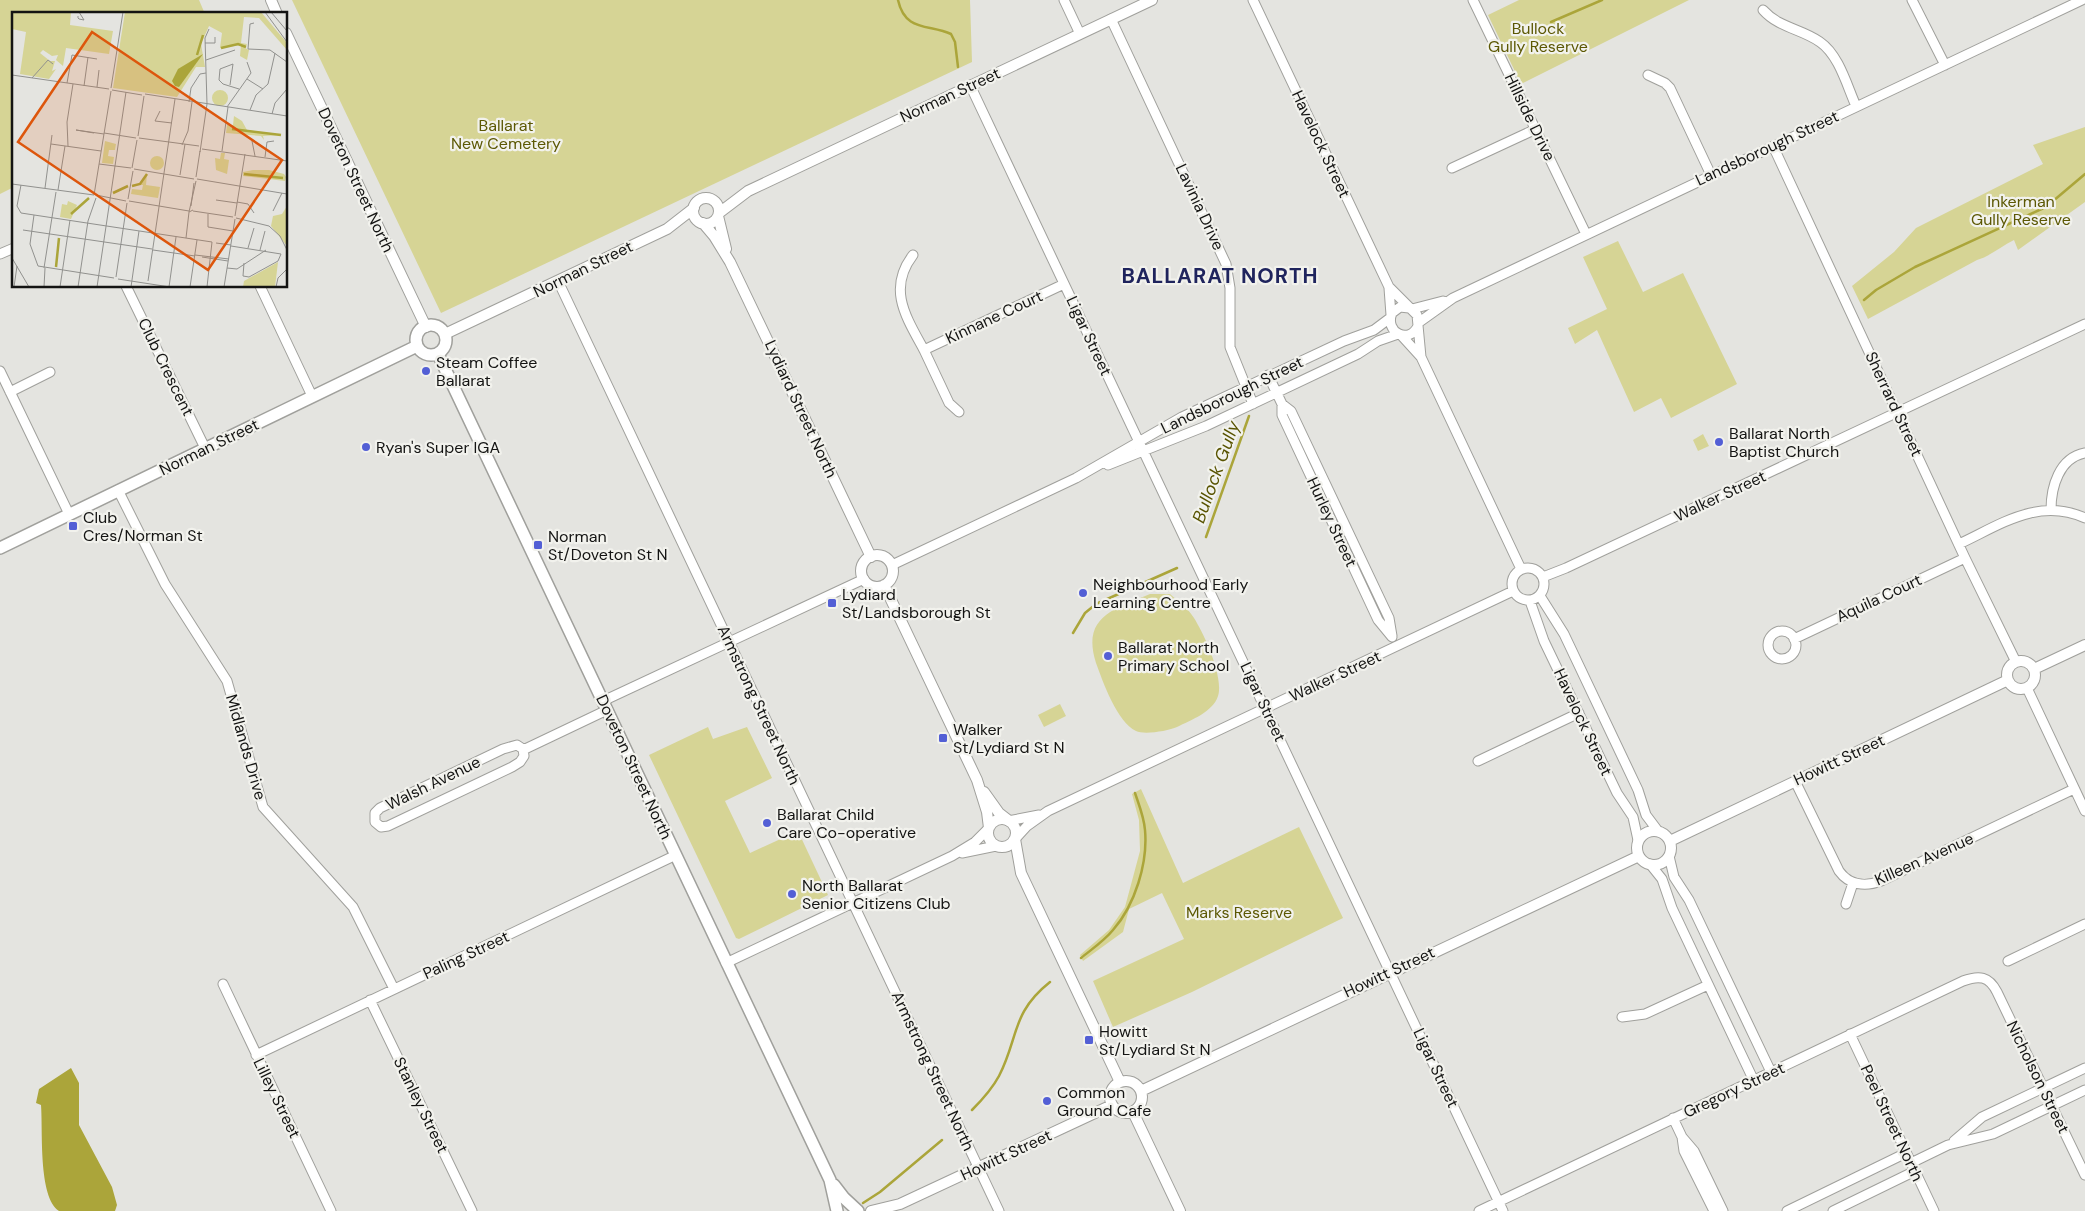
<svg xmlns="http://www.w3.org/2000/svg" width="2085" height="1211" font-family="'DM Sans',sans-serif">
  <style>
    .green { fill: #d6d495 }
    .water { fill: #aba53a }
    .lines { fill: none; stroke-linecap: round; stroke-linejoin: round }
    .stream { stroke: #aba53a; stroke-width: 2.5 }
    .minor-casing { stroke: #a0a09c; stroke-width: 11 }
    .tertiary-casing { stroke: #a0a09c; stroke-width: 12 }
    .secondary-casing { stroke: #a0a09c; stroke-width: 14 }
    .minor { stroke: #fff; stroke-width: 9 }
    .tertiary { stroke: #fff; stroke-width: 10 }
    .secondary { stroke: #fff; stroke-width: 11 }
    .poi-dot { fill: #535fd5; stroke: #f2f2ed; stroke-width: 2 }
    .labels { text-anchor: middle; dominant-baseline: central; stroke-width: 4.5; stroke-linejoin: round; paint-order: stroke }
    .park-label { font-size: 16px; fill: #5c5804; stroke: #f2f2ed }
    .street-label { font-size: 16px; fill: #141413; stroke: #f2f2ed }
    .poi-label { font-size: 16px; fill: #141413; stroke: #f2f2ed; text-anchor: start }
    .water-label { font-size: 18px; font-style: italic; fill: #585300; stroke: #f2f2ed }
    .district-label { font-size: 21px; font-weight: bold; letter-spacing: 1px; fill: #1f245d; stroke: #f2f2ed }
    .inset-river { fill: none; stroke: #aba53a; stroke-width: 2.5 }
    .inset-road { fill: none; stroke: #91918e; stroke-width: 1 }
    .view { fill: #dd560c; fill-opacity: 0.15; stroke: #dd560c; stroke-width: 2.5 }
    .inset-edge { fill: none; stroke: #141413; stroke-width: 2.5 }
  </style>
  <rect width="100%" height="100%" fill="#e4e4e0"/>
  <path class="green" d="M 0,0 L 199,0 L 205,14 L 14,14 L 14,187 L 0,194 Z
    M 292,0 L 970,0 L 972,62 L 441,313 Z
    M 1519,0 L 1689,0 L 1521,84 L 1488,15 Z
    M 2085,127 L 2085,202 L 2018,250 L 2014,240 C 2001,246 1991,256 1977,260 L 1868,319 L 1852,286 L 1894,252 L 1916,228 L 2043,164 L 2033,145 Z
    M 1618,241 L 1643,292 L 1683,273 L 1737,384 L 1671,418 L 1661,398 L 1634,412 L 1597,330 L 1575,344 L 1568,328 L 1607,309 L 1583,257 Z
    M 1703,434 L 1709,446 L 1698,451 L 1693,440 Z
    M 1150,594 L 1170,594 C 1178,601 1188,608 1194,618 C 1204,634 1224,677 1218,696 C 1213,712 1191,720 1177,727 C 1168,731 1144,735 1136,731 C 1117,722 1103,682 1096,663 C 1081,616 1115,609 1150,594 Z
    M 1060,704 L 1066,716 L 1044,727 L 1038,715 Z
    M 708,727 L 713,739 L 747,727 L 772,778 L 725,801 L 750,853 L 798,831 L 828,895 L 739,939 L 736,938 L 649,755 Z
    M 1141,789 L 1183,883 L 1299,827 L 1343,918 L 1192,992 L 1113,1027 L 1093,981 L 1184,939 L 1162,893 L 1129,909 L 1123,932 L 1083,961 L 1080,955 L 1109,930 L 1125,907 L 1140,851 L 1139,820 L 1132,794 Z"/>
  <path class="water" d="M 71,1068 L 79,1083 L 79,1125 L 112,1187 L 117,1205 L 115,1211 L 59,1211 C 38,1197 43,1130 41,1105 L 36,1103 L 39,1089 Z"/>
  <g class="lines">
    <path class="stream" d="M 898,0 C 905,32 929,24 951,34 L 955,42 L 958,67
      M 1551,22 L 1602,0
      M 1864,300 L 1876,290 L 1915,267 L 2046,207 L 2085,174
      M 1206,537 L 1249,416
      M 1073,633 L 1085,613 L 1096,604 L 1177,568
      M 1081,958 C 1092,949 1104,941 1113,930 C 1135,905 1148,863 1145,830 C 1144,817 1139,805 1135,793
      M 972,1110 C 983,1099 992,1089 999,1076 C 1019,1037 1011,1013 1050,982
      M 863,1203 L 880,1192 L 942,1140"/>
    <g class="minor-casing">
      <path id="minor" d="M 1064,0 L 1080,34
        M 1253,0 L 1389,287 L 1417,315 L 1421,357
        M 1473,0 L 1586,234
        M 1912,0 L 1945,65
        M 1763,10 C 1779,28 1802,29 1820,42 C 1839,55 1847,86 1856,106
        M 1111,19 L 1226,264 L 1230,288 L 1230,347 L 1253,404
        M 1648,75 L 1665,83 L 1670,88 L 1711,175
        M 970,85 L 1503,1211
        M 1773,146 L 1965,558 L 2016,662
        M 1452,168 L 1536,129
        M 0,254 L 14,248
        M 913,255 C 887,289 906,317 924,350 L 1064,284
        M 558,281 L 999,1211
        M 126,286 L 205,448
        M 260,286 L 312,396
        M 1389,288 L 1391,315
        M 1409,308 L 1400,307 L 1392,313 C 1384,332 1409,345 1418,326
        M 1412,309 L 1443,301
        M 1418,323 L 1453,298 L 2082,0
        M 1401,335 L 1421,357 L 1521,569
        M 924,350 L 949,403 L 959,412
        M 0,371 L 69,514
        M 1268,375 L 1282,404 L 1291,411 L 1389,618 L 1392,636
        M 10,392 L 50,372
        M 1282,404 L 1282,415 L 1378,620 L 1392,637
        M 1108,465 L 1206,426 L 1358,354 L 1378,341 L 1398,334
        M 118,490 L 165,584 L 227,681 L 263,807 L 353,907 L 394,989
        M 2051,510 C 2051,487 2059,458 2085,453
        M 1959,544 C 2000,525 2038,497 2085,518
        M 892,565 L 1076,478 L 1182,417 L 1344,341 L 1374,330 L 1390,318
        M1512 584a16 16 0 1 1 32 0a16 16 0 1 1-32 0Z
        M 1543,577 L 1566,568 L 2085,324
        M 1540,596 L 1564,634 L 1638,790 L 1646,815 L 1658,831
        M 1530,601 L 1544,641 L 1617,793 L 1633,817 L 1638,840
        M1768 645a14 14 0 1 1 28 0a14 14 0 1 1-28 0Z
        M 1794,639 L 1965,558
        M 2027,688 L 2085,811
        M 603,701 L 864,579
        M 517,745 L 523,749 L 524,756 L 520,762 L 512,767 L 388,826 L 381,827 L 375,822 L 375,813 L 380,808 L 503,749 Z
        M 523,750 L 607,710
        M 1478,761 L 1579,713
        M 1795,781 L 1839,871 C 1849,885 1865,887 1881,881 L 2074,789
        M 1008,821 L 1039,815
        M 1016,838 L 1027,826 L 1048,811 L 1513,591
        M 962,853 L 996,846
        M 1669,856 L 1674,877 L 1689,900 L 1771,1072
        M 1650,864 L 1662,879 L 1672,908 L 1754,1081
        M 1846,904 L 1853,883
        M 2008,961 L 2085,924
        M 726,963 L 952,856 L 975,842 L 988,829
        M 223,984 L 331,1211
        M 370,1000 L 472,1211
        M 1622,1017 L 1645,1014 L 1708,985
        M 1850,1034 L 1934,1211
        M 256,1055 L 676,855
        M 1673,1118 L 1682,1137 L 1694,1151 L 1723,1211
        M 1682,1137 L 1684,1151 L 1714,1211
        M 1954,1141 L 1982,1117 L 2085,1068
        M 1911,1163 L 1948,1145 L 1993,1134 L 2085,1090
        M 1479,1211 L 1963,981 C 1979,975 1989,976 1997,992 L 2085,1175
        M 1787,1211 L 1906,1153
        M 1833,1211 L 1915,1171"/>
    </g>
    <g class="tertiary-casing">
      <path id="tertiary" d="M 271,0 L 277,14
        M 286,33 L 426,327
        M693 211a13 13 0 1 1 26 0a13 13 0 1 1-26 0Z
        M 719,213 L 748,191 L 1152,0
        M 718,216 L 726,249
        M 703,223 L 714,236 L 730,262 L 871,557
        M 445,334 L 667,229 L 694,208
        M861 571a16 16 0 1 1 32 0a16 16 0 1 1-32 0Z
        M 884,585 L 977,780 L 987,812 L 989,828
        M2007 675a14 14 0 1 1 28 0a14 14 0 1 1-28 0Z
        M 2034,669 L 2085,645
        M 984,792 L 999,813 L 1008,820
        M988 833a14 14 0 1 1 28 0a14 14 0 1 1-28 0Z
        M1637 848a17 17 0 1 1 34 0a17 17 0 1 1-34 0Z
        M 1015,839 L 1021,873 L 1120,1082
        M 1670,841 L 2008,680
        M1110 1097a16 16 0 1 1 32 0a16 16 0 1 1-32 0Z
        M 1141,1091 L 1639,856
        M 1133,1112 L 1180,1211
        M 871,1211 L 900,1204 L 1112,1105"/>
    </g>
    <g class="secondary-casing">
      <path id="secondary" d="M416 340a15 15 0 1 1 30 0a15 15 0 1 1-30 0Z
        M 438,354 L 830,1180 L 837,1211
        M 0,548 L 417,346
        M 834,1185 L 844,1198 L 858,1211"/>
    </g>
    <use href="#minor" class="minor"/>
    <use href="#tertiary" class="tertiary"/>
    <use href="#secondary" class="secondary"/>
  </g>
  <g class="poi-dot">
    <circle cx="426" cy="371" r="5"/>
    <circle cx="1719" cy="442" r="5"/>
    <circle cx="366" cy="447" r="5"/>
    <rect x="68" y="521" width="10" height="10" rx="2.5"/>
    <rect x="533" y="540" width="10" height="10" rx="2.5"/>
    <circle cx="1083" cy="593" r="5"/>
    <rect x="827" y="598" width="10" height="10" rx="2.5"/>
    <circle cx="1108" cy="656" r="5"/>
    <rect x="938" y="733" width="10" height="10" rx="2.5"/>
    <circle cx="767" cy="823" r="5"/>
    <circle cx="792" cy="894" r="5"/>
    <rect x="1084" y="1035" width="10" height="10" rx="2.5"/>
    <circle cx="1047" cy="1101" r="5"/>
  </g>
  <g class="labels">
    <g class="park-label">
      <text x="1538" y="28">Bullock<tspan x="1538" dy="18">Gully Reserve</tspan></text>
      <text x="506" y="125">Ballarat<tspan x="506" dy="18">New Cemetery</tspan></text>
      <text x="2021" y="201">Inkerman<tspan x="2021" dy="18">Gully Reserve</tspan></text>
      <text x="1239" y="912">Marks Reserve</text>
    </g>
    <g class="street-label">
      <text transform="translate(950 95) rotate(-25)">Norman Street</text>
      <text transform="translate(1530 117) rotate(64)">Hillside Drive</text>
      <text transform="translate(1321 144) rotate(65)">Havelock Street</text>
      <text transform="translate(1767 148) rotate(-25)">Landsborough Street</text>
      <text transform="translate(356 180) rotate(65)">Doveton Street North</text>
      <text transform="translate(1200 207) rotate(65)">Lavinia Drive</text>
      <text transform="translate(583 269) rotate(-26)">Norman Street</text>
      <text transform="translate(994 317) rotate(-25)">Kinnane Court</text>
      <text transform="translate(1089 336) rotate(65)">Ligar Street</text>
      <text transform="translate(166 367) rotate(64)">Club Crescent</text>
      <text transform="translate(1232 395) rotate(-26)">Landsborough Street</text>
      <text transform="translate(1894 404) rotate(65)">Sherrard Street</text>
      <text transform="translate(801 409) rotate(65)">Lydiard Street North</text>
      <text transform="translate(209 447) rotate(-26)">Norman Street</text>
      <text transform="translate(1720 496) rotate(-25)">Walker Street</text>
      <text transform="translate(1332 522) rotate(65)">Hurley Street</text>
      <text transform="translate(1879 598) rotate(-25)">Aquila Court</text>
      <text transform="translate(1335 676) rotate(-25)">Walker Street</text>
      <text transform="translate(1263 702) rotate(65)">Ligar Street</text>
      <text transform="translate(759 705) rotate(65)">Armstrong Street North</text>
      <text transform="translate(1583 722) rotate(65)">Havelock Street</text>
      <text transform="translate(246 747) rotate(74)">Midlands Drive</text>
      <text transform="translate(1839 760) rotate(-25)">Howitt Street</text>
      <text transform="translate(634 767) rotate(65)">Doveton Street North</text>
      <text transform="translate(433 783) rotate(-26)">Walsh Avenue</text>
      <text transform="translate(1924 859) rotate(-24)">Killeen Avenue</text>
      <text transform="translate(466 955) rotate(-25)">Paling Street</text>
      <text transform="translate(1389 972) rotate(-25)">Howitt Street</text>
      <text transform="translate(1436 1068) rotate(65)">Ligar Street</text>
      <text transform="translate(933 1071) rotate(65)">Armstrong Street North</text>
      <text transform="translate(2038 1077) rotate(64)">Nicholson Street</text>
      <text transform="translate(1734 1090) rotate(-25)">Gregory Street</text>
      <text transform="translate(277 1098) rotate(64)">Lilley Street</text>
      <text transform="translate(421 1105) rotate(64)">Stanley Street</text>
      <text transform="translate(1892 1123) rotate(65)">Peel Street North</text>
      <text transform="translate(1006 1155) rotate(-25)">Howitt Street</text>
    </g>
    <g class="poi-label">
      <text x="436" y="362">Steam Coffee<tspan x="436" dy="18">Ballarat</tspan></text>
      <text x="1729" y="433">Ballarat North<tspan x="1729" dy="18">Baptist Church</tspan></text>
      <text x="376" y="447">Ryan's Super IGA</text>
      <text x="83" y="517">Club<tspan x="83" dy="18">Cres/Norman St</tspan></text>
      <text x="548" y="536">Norman<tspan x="548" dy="18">St/Doveton St N</tspan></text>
      <text x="1093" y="584">Neighbourhood Early<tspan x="1093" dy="18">Learning Centre</tspan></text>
      <text x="842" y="594">Lydiard<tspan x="842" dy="18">St/Landsborough St</tspan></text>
      <text x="1118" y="647">Ballarat North<tspan x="1118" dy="18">Primary School</tspan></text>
      <text x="953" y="729">Walker<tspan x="953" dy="18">St/Lydiard St N</tspan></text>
      <text x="777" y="814">Ballarat Child<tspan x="777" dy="18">Care Co-operative</tspan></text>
      <text x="802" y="885">North Ballarat<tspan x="802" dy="18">Senior Citizens Club</tspan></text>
      <text x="1099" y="1031">Howitt<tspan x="1099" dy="18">St/Lydiard St N</tspan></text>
      <text x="1057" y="1092">Common<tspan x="1057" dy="18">Ground Cafe</tspan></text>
    </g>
    <g class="water-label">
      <text transform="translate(1216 472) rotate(-70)">Bullock Gully</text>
    </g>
    <g class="district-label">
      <text x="1220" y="276">BALLARAT NORTH</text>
    </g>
  </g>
  <g transform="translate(12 12)">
    <rect width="275" height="275" fill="#e4e4e0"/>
    <path d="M 0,0 L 59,0 L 58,13 L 101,19 L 97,42 L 54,36 L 51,54 L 44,48 L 46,43 L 40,44 L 31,38 L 28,41 L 38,49 L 43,49 L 40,59 L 44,57 L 37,67 L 8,62 L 14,20 L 0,17 ZM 113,0 L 249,0 L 275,31 L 275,38 L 247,6 L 232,5 L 229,31 L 235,32 L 233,36 L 237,38 L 235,48 L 228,44 L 229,33 L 208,36 L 210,21 L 197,14 L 189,32 L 193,55 L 184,55 L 165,85 L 101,76 ZM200 86a8 8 0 1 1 16 0a8 8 0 1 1-16 0ZM 222,104 L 230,109 L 235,118 L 269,123 L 251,124 L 252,128 L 249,124 L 214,121 L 215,113 L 221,113 ZM 93,129 L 104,132 L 103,138 L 97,138 L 96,144 L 102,145 L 101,152 L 90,151 ZM 209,141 L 213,141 L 212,147 L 217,148 L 215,162 L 204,158 L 203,146 L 208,147 ZM138 151a7 7 0 1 1 14 0a7 7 0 1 1-14 0ZM 241,158 L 257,158 L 272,162 L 274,165 L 273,169 L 231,164 L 231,160 ZM 135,162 L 134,173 L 148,175 L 146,186 L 119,182 L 120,177 L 130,178 L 131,173 L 120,173 L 127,172 ZM 56,189 L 65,193 L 59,207 L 48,205 L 50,192 L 55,193 ZM 275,194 L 275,234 L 259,214 L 261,204 L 270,202 ZM 266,250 L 263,275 L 231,275 L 232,269 Z" fill="#d6d495"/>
    <path d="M 191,42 L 167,75 L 163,74 L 160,69 L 166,57 Z" fill="#aba53a"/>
    <path class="inset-river" d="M 209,36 L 226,32 L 234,35M 185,43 L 191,23M 220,117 L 269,123M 232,162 L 271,166M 120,174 L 128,172 L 135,162M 101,181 L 116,174M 59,202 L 77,186M 44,255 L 47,226"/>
    <path class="inset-road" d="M 253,0 L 275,30M 259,0 L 275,19M 66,4 L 66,6 L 67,7 L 72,8 L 67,0M 242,11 L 238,12 L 236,37 L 258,38 L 275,50M 193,31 L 203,31 L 203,25M 194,48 L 223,38M 0,63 L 97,77M 20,66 L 36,48 L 41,52M 235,67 L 251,77M 55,71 L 60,43 L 85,47M 218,73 L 221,52 L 208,57 L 207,68 L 211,72 L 227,77M 72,74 L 76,45M 85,75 L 87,58M 99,76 L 111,0M 100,78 L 130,83M 133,82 L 275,104M 177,90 L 179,76 L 188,62 L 194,61M 195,92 L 193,26 L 197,17M 215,95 L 239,61 L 235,50M 238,98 L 244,83 L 256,72 L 263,41M 148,99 L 143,109 L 160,111M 260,102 L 263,91 L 275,77M 82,121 L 64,118 L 92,122M 92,121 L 124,126M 126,124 L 132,84M 127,126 L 187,134M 240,129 L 243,144M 39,132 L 89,139M 170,133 L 176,119 L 180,90M 56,134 L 55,110 L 61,72M 190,137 L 275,149M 210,139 L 216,95M 188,140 L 195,92M 253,145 L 255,130 L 262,129M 87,152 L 119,156M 120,156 L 125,128M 122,157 L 182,167M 168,163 L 173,132M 184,165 L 188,139M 185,167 L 275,182M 0,172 L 82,183M 9,173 L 5,194 L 9,201 L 200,230 L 195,275M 33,176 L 40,123M 46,178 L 53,134M 82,183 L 99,79M 84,183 L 114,189M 116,187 L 121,159M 204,188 L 225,191M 117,189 L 177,199M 225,190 L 236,192 L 242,201M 179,194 L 182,171M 181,198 L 177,200 L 184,169M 181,199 L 221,205M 261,199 L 270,181M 196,202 L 196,215 L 221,219M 22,203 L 18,232 L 26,254 L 102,266M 223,204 L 233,142M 224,206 L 257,214 L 268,224 L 275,238M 11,218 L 140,237M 174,226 L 177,200M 204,231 L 219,233M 219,234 L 269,242 L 266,249 L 237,265 L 231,264 L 232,251M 236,236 L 242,216M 141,238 L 183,244M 248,238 L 253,219M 183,243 L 217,247M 190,245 L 216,249M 0,246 L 17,275M 32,256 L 44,180M 215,256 L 225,257 L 254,238M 104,265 L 115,191M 106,267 L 158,275M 136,269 L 163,87M 2,275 L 5,254M 32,275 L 33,256M 48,275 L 58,208M 66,275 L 76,209 L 84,186M 85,275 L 114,80M 119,275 L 127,219M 157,275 L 164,225M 178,275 L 185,228M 212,275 L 223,207M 264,275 L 266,266 L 274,258"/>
    <path class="view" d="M 80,20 L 270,148 L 196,258 L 6,130 Z"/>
    <rect width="275" height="275" class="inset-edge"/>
  </g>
</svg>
